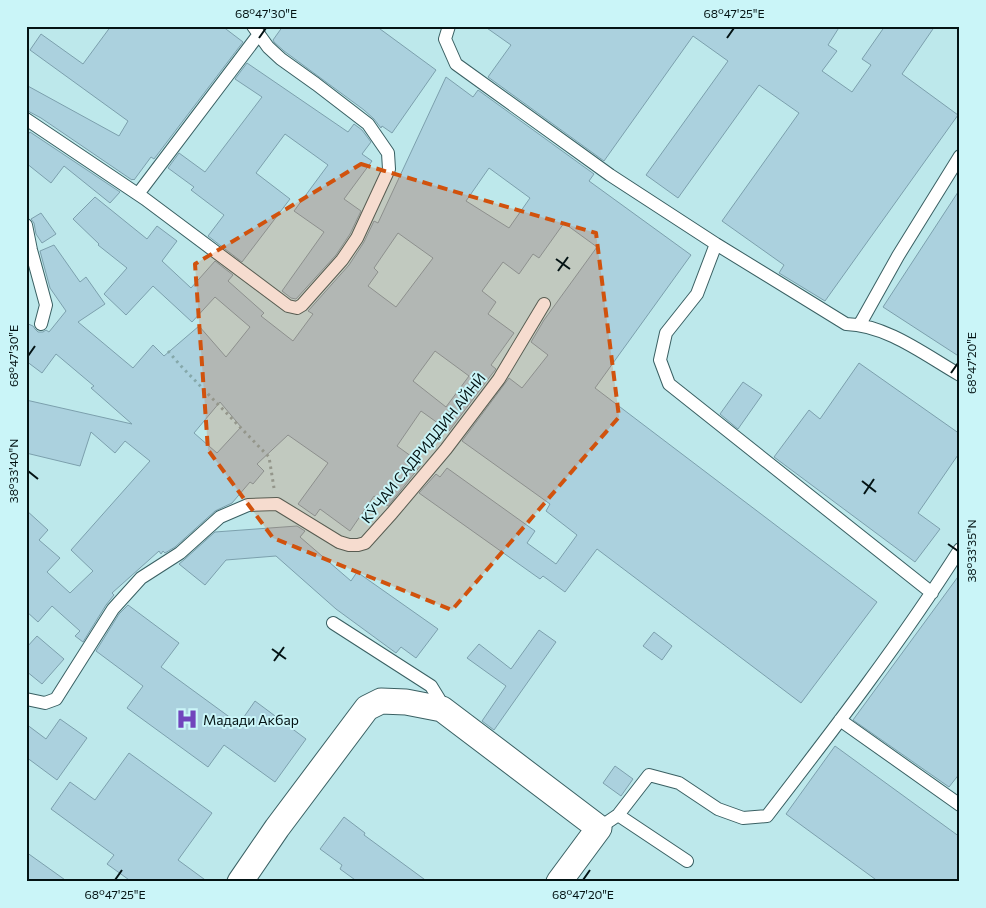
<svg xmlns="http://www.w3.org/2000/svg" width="986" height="908" font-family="Commissioner,sans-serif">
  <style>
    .building { fill: #abd1de; stroke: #7ca0ad; fill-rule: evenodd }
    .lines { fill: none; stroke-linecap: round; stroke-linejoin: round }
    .service-casing { stroke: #3a6063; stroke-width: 14 }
    .minor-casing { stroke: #3a6063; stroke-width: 27 }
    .path { stroke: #85a8aa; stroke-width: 3; stroke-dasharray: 2.5 4; stroke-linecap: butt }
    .service { stroke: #fff; stroke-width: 12 }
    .minor { stroke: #fff; stroke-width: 25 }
    .marked { fill: #d1520d; fill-opacity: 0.2; stroke: #d1520d; stroke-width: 4; stroke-dasharray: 10 6; stroke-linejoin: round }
    .ticks { fill: none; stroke: #041314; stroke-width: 2 }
    .labels { text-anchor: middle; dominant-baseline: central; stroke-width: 4; stroke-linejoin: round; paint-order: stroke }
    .street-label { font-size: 14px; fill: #041314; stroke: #caf5f8 }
    .poi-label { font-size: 14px; fill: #041314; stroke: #caf5f8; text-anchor: start }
    .neatline { fill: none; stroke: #041314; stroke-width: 2 }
    .ticks-label { font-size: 12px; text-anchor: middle; fill: #041314 }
  </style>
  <rect width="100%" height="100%" fill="#bde8eb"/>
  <path class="building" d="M 111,26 L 222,26 L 243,42 L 154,159 L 151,157 L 134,180 L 133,179 L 132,180 L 41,118 L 26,110 L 26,85 L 119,136 L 128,121 L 30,50 L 41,34 L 83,64 Z
    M 283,26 L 376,26 L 436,70 L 392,133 L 382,126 L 381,128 L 374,119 L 364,110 L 284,51 L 274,42 L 273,40 Z
    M 484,26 L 840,26 L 828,45 L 837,51 L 822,71 L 852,92 L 871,65 L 862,59 L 885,26 L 935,26 L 902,74 L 958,115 L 825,301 L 779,273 L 784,265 L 722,221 L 799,113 L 759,85 L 678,198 L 646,175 L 728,61 L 693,36 L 604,161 L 488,77 L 511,45 Z
    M 247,63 L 348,132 L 354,124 L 362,130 L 371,142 L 362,154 L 372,161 L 344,199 L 361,211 L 350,234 L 336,255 L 296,299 L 291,298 L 282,291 L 324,232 L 294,211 L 328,165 L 285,134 L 256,173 L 290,199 L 242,262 L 208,236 L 224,215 L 191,190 L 194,187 L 168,168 L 179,153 L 205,172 L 262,97 L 235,79 Z
    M 446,77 L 473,97 L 478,90 L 594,174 L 589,181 L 691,255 L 595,388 L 877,602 L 801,703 L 597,549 L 565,592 L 543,576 L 540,579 L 419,493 L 436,474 L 440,477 L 447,468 L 535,531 L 527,543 L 556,564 L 577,535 L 546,511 L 550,504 L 462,441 L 509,378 L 522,388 L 548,355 L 531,342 L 544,320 L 597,247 L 564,223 L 539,258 L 533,254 L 519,274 L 503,262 L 482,291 L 496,302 L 488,314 L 514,333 L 491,365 L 496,369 L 492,374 L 449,431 L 421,411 L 397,446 L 422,464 L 388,506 L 374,496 L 350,531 L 320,509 L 315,516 L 298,504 L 328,463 L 288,435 L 257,464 L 264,471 L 253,484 L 250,482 L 232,503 L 215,511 L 175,547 L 165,553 L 163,551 L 161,554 L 159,551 L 112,593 L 114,595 L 106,605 L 83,642 L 75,636 L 80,631 L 52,606 L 38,622 L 26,611 L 26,510 L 48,530 L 39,540 L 60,558 L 47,572 L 70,593 L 93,571 L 71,550 L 150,461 L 125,441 L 115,453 L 91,432 L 80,466 L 26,453 L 26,400 L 132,424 L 91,388 L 94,386 L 56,354 L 42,373 L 26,361 L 26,323 L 33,326 L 35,329 L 38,332 L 43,332 L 46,330 L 49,332 L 66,311 L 50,288 L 40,251 L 54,245 L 80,282 L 86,277 L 105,304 L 78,322 L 133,368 L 153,345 L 164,356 L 199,326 L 226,357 L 250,327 L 215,297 L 192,322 L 153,286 L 126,315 L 104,294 L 127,268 L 98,245 L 99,244 L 73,219 L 95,197 L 147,239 L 157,226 L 177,241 L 162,261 L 191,288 L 215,261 L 233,275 L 228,281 L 264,313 L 261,316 L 293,341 L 313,314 L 308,311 L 349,265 L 364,242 L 374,221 L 378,223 ZM 489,168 L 530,198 L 509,228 L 466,201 ZM 398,233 L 433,258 L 396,307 L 368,286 L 378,272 L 374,268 ZM 435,351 L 469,376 L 446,407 L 413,381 ZM 220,402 L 241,427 L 217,453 L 194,433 Z
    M 30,132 L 120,192 L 110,203 L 64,166 L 51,183 L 26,163 L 26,137 Z
    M 960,189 L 960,357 L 883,307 Z
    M 41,213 L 56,234 L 42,243 L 36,234 L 34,223 L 31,219 Z
    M 859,363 L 960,434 L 960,452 L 918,513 L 940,529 L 915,562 L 774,457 L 809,410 L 820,419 Z
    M 743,382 L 762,395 L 738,429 L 720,414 Z
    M 297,526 L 305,531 L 300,537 L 351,581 L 357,572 L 438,629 L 416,658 L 401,647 L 396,653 L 336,609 L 276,556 L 226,560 L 205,585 L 179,564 L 185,559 L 215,532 Z
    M 960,574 L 960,773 L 949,787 L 853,720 Z
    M 128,605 L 179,643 L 161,667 L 239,724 L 255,701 L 306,739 L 275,782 L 224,745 L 208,767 L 127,708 L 143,686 L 96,651 L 119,614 Z
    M 539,630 L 556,642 L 494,730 L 482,721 L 506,686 L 467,658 L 479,644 L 511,669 Z
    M 654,632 L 672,646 L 662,660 L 643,646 Z
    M 37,636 L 64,659 L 42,684 L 26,671 L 26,648 Z
    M 60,719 L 87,738 L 57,780 L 26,757 L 26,724 L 46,739 Z
    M 835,746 L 960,837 L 960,882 L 879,882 L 786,814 Z
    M 129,753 L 212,813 L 178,860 L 208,882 L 132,882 L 107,864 L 114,855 L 51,809 L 70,782 L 95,800 Z
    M 615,766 L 633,779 L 621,796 L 603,783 Z
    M 344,817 L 365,833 L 364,835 L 428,882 L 358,882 L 340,869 L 342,865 L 320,849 Z
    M 26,852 L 68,882 L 26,882 Z"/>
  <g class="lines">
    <g class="service-casing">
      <path id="service" d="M 449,26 L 445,39 L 456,64 L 610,175 L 716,244 L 697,294 L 666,333 L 660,360 L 669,384 L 932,593
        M 26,119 L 145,199 L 288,306 L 297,308 L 302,305 L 342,260 L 357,238 L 389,169 L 388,153 L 368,124 L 316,84 L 281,59 L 268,47 L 253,26
        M 138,194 L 259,34
        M 26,225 L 31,250 L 46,305 L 41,324
        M 716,244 L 846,324 C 887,325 925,355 960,375
        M 860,324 L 898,256 L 960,156
        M 333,623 L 431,686 L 439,699 L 442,709
        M 26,699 L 45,703 L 56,699 L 113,609 L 141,578 L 180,553 L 220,517 L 248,505 L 277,504 L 339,542 L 349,545 L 358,545 L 365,543 L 392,513 L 446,449 L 499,379 L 544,304
        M 840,720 L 960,805
        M 618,815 L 687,861
        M 599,828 L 618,815 L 649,775 L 679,783 L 718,809 L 743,818 L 767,816 C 834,729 901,642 960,549"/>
    </g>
    <g class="minor-casing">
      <path id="minor" d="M 240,882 L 277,828 L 367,708 L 381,701 L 406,702 L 442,709 L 599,828 L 559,882"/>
    </g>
    <path class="path" d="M 168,351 L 180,365 L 269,457 L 274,488"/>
    <use href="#service" class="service"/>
    <use href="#minor" class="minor"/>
  </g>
  <path class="marked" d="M 361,164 L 596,233 L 619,417 L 452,610 L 273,538 L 208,450 L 195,264 Z"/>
  <path class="ticks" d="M 259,38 L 266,28M 727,38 L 734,28M 556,259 L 570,269M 558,271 L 568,257M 28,356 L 35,346M 951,373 L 958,363M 28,471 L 38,479M 862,481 L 876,492M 864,494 L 874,479M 948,544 L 958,551M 272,649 L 286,659M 274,661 L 284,647M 115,880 L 122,870M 583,880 L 590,870"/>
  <defs>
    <g id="hospital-bare" transform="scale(1.725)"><path d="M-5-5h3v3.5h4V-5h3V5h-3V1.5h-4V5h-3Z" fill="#7144bc" stroke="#caf5f8" stroke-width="2.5" paint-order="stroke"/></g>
  </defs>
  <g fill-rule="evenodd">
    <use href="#hospital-bare" x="187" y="719"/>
  </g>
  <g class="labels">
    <g class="street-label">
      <text transform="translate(423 448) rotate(-51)">КӮЧАИ САДРИДДИН АЙНӢ</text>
    </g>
    <g class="poi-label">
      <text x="203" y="719">Мадади Акбар</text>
    </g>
  </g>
  <rect width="986" height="908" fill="none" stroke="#caf5f8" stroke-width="55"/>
  <rect x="28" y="28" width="930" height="852" class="neatline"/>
  <g class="ticks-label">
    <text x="266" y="18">68°47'30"E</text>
    <text x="734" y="18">68°47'25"E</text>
    <text transform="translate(14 356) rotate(-90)" y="4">68°47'30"E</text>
    <text transform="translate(972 363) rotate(-90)" y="4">68°47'20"E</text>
    <text transform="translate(14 471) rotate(-90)" y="4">38°33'40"N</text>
    <text transform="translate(972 551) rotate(-90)" y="4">38°33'35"N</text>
    <text x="115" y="899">68°47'25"E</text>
    <text x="583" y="899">68°47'20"E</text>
  </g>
</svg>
